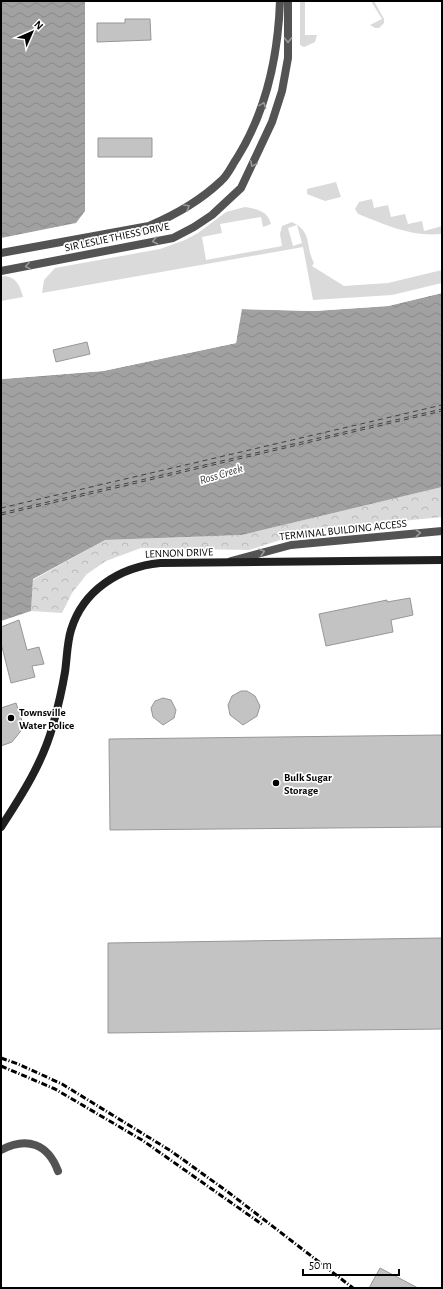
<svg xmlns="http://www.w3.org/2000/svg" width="443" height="1289" font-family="'Alegreya Sans',sans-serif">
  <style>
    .grass { fill: #dadada; fill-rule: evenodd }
    .forest { fill: url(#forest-crowns) }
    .water { fill: url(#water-waves) }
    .pier { fill: #fff }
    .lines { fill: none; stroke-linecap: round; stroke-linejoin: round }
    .ferry { stroke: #424242; stroke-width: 1; stroke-dasharray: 5 4; stroke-linecap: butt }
    .building { fill: #c3c3c3; stroke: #979797 }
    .street { stroke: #535353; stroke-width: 8 }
    .secondary { stroke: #202020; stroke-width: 8 }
    .rail { stroke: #000; stroke-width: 3; stroke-dasharray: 6 2 1 2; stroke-linecap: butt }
    .oneway { stroke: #989898 }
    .poi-dot { fill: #000; stroke: #fff; stroke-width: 1.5 }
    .labels { text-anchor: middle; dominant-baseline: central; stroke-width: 3.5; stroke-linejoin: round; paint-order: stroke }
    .street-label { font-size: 11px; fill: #000; stroke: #fff }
    .poi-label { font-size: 11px; font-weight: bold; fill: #000; stroke: #fff; text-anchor: start }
    .water-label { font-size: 12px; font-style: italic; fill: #424242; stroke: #fff }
  </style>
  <defs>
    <pattern id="forest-crowns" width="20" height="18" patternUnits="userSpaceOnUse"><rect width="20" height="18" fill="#dadada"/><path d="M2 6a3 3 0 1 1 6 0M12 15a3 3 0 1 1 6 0" fill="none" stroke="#b9b9b9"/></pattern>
    <pattern id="water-waves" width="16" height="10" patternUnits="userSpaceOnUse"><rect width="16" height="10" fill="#a1a1a1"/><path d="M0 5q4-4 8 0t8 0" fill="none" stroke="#898989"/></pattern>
  </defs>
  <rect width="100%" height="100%" fill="#fff"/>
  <path class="grass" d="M 300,1 L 305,1 L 305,35 L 317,35 L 315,42 L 304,47 L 300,45 Z
    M 371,1 L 374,1 L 384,19 L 384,23 L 379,28 L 375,28 L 370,25 L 382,19 Z
    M 336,182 L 341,197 L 325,201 L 307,194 L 307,189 Z
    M 372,199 L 374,208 L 388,205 L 391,217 L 405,214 L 408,224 L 422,221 L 424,231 L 442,226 L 442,234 C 411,237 386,225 358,214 L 355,209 L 359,202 Z
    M 245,207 C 257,209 268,211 271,224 L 263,227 L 261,217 L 220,224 L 222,233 L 202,237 L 206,260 L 282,246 L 280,234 L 282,226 L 292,222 C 313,232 305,246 314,263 L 312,266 L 344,286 L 388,283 L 442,270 L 442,283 L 392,295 L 313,300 L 303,247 L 42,293 L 44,280 L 55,268 L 160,249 L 185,240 L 198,233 L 226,212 ZM 297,225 L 302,243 L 293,246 L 288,228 Z
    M 5,276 C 17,278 20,286 23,297 L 1,301 L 1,277 Z"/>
  <path class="forest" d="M 442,487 L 442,517 L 311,530 L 249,550 L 141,548 L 106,561 L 87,574 L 72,593 L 62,613 L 31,611 L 33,580 L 105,540 L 242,535 Z"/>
  <path class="water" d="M 1,1 L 85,1 L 85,211 L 76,223 L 1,238 Z
    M 442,293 L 442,487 L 242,535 L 105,540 L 33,579 L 31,611 L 1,621 L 1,379 L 103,371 L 236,343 L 242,309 L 314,311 L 388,306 Z"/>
  <path class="pier" d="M 442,291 L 442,293 L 388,306 L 314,311 L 240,309 L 242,307 L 314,309 L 387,304 Z
    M 235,334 L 237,335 L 236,343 L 103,371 L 2,379 L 1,381 L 1,377 L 103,369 L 234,341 Z"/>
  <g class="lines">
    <path class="ferry" d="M 1,508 L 442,405
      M 1,513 L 442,409
      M 1,515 L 442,411"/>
  </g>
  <path class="building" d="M 125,19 L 150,19 L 151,40 L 97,42 L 97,23 L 125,23 Z
    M 98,138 L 152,138 L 152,157 L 98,157 Z
    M 87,342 L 90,354 L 56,362 L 53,350 Z
    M 410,598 L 413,615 L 391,620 L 393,632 L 326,646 L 319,614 L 387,600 L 387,602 Z
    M 19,620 L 27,650 L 39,647 L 44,664 L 32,666 L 35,677 L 11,683 L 1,643 L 1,627 Z
    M 241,691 L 247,691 L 255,696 L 260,706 L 257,716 L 243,725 L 230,715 L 228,705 L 232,696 Z
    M 163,698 L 171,700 L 176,710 L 174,718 L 163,725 L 153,717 L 151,708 L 155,701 Z
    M 16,703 L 24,727 L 12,742 L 1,746 L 1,708 Z
    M 442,735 L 442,827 L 110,830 L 109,739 Z
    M 442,938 L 442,1029 L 108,1033 L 108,943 Z
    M 380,1268 L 418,1288 L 369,1288 Z"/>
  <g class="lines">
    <path class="street" d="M 1,253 L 149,226 C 175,215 200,201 221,181 C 228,175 232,165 237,158 C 267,110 278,57 280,1
      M 1,271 L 173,238 L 194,227 L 212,215 L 241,188 L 272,122 L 282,91 L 288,58 L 288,1
      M 231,561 L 291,545 L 442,531
      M 1,1150 C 27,1136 48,1144 58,1171"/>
    <path class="secondary" d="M 1,827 C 22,795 43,762 53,725 C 58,707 62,690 65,672 C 67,658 67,643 71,630 C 83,590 120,567 160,563 L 442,560"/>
    <path class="rail" d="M 1,1058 L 18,1064 L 62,1084 L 171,1151 L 228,1192 L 353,1288
      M 1,1066 L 55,1089 L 142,1140 L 263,1225"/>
  </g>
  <defs><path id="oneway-chevron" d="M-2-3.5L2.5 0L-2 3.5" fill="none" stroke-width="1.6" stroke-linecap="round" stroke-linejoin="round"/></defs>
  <g class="oneway">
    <use href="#oneway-chevron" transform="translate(288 40) rotate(90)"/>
    <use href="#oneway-chevron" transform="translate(263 105) rotate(-70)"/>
    <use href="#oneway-chevron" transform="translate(253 164) rotate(115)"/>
    <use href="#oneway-chevron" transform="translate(187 207) rotate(-31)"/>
    <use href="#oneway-chevron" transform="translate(155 241) rotate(168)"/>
    <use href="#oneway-chevron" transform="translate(28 266) rotate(170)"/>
    <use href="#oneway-chevron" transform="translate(418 533) rotate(-5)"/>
    <use href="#oneway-chevron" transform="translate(262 552) rotate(-16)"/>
  </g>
  <g class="poi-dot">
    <circle cx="11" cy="718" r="4"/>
    <circle cx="276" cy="783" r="4"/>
  </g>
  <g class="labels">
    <g class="street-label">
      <text transform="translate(117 237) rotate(-12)">SIR LESLIE THIESS DRIVE</text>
      <text transform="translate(343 530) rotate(-6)">TERMINAL BUILDING ACCESS</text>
      <text transform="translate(179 553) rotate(-2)">LENNON DRIVE</text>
    </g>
    <g class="poi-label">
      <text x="19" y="712">Townsville<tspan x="19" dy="13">Water Police</tspan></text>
      <text x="284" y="777">Bulk Sugar<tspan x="284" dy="13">Storage</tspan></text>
    </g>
    <g class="water-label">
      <text transform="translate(221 474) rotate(-17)">Ross Creek</text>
    </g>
  </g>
  <rect width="443" height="1289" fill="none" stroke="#000000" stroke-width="4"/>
  <g transform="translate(32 32) rotate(45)" stroke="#ffffff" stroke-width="3" paint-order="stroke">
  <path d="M0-3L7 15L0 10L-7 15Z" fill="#000000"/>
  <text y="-6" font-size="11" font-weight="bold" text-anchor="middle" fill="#000000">N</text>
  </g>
  <path d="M303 1269v6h96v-6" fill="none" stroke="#000000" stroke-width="2"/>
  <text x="309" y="1269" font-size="12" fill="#000000" stroke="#ffffff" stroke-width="3" paint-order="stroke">50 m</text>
</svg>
